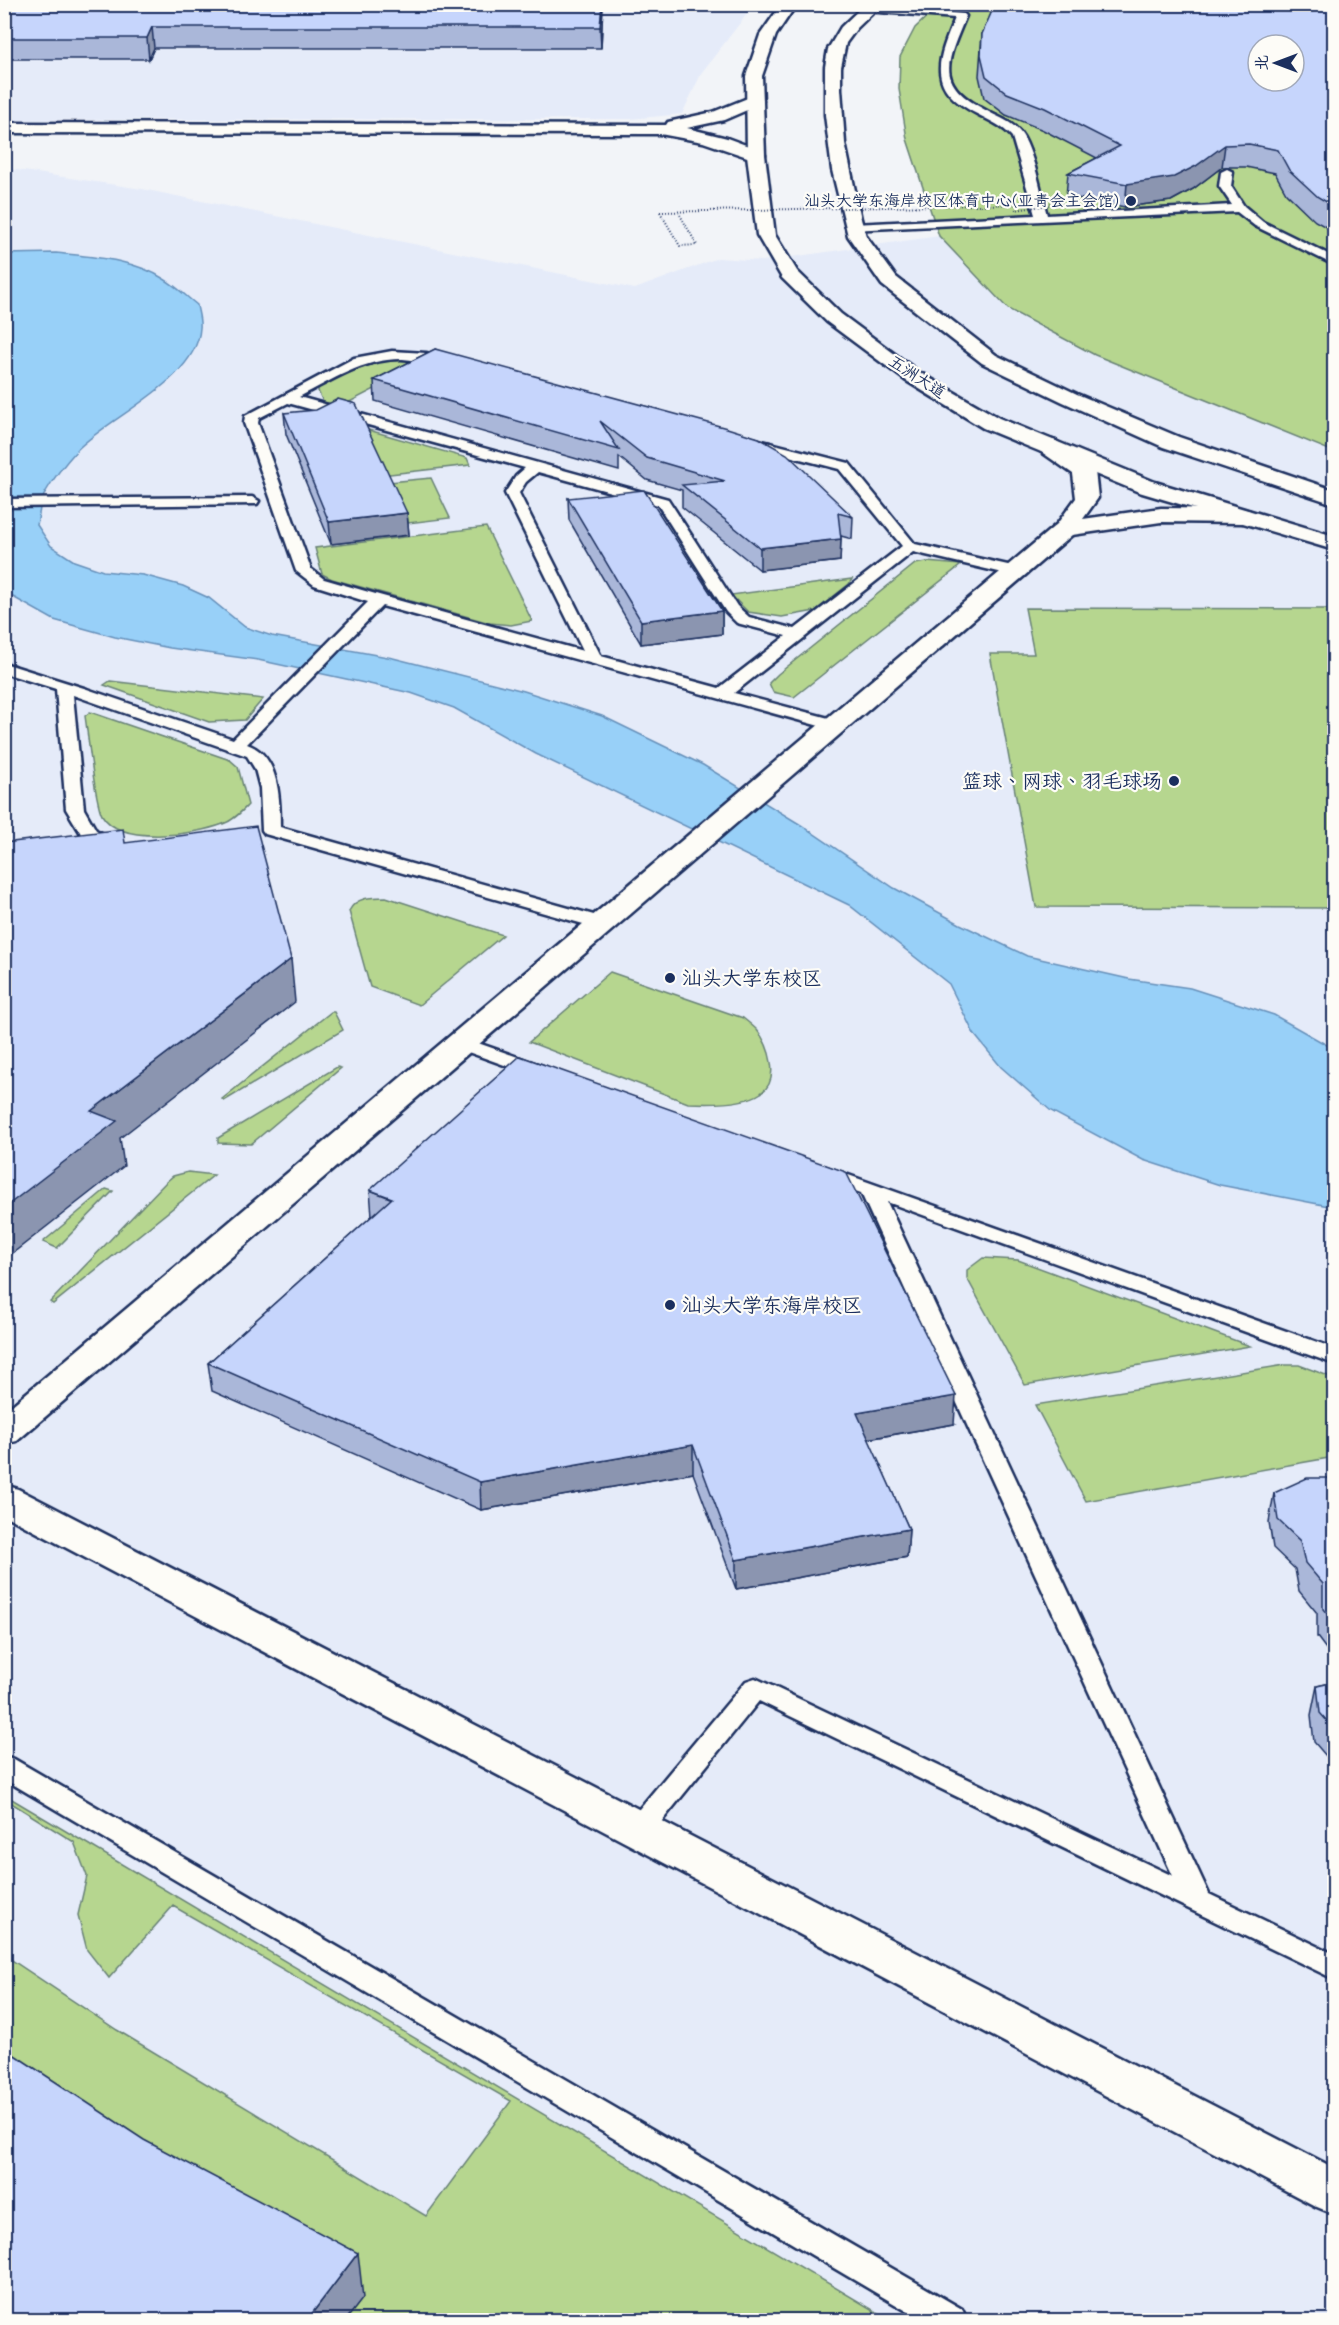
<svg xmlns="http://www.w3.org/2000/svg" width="1339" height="2325" font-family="'Comic Neue','LXGW WenKai TC',sans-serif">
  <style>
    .built { fill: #e5ebf9; fill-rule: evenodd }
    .green { fill: #b6d68f; stroke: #688276; stroke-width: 1.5; fill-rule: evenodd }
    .water { fill: #98d0f8; stroke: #6690ba; stroke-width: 1.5 }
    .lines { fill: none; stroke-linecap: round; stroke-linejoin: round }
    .service-casing { stroke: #1b2f5e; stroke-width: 5 }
    .tertiary-casing { stroke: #1b2f5e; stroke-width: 5 }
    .secondary-casing { stroke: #1b2f5e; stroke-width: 5 }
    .path { stroke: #1b2f5e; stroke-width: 2; stroke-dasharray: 1 2; stroke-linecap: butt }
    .service { fill: #fdfcf7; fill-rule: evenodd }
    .tertiary { fill: #fdfcf7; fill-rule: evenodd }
    .secondary { fill: #fdfcf7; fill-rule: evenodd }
    .path-bridge { stroke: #1b2f5e; stroke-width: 2; stroke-dasharray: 1 2; stroke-linecap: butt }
    .wall { fill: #aab7d9; stroke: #1b2f5e; stroke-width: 1.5 }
    .shaded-wall { fill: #8b95b0; stroke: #1b2f5e; stroke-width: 1.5 }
    .building { fill: #c6d5fc; stroke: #1b2f5e; stroke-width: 1.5; fill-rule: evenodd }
    .poi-dot { fill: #1b2f5e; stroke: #fdfcf7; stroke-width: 2 }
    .labels { text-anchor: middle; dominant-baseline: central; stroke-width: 4.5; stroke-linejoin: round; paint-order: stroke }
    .far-poi-label { font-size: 16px; fill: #1b2f5e; stroke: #fdfcf7; text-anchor: end }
    .far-street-label { font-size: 16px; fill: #1b2f5e; stroke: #fdfcf7 }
    .poi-label { font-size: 20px; fill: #1b2f5e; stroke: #fdfcf7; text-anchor: start }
  </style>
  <rect width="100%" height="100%" fill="#f2f4f8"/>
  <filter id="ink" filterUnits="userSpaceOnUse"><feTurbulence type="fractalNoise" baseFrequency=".0167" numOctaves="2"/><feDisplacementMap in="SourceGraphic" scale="12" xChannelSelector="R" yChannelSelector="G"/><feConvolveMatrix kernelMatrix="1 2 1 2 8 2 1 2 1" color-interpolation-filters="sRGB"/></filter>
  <g filter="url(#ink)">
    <path class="built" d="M 4,5 L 754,5 L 702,72 L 682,114 L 630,119 L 5,120 Z
      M 939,5 L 1334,5 L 1334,2320 L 5,2320 L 4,168 L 142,189 L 635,289 L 718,258 L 763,261 L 939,236 L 907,139 L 899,89 L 900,57 L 915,28 ZM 1258,45 L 1294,45 L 1294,81 L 1258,81 Z"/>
    <path class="green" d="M 939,5 L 1334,5 L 1334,452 L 1095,355 L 1008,309 L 939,236 L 907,139 L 899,89 L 900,57 L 915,28 ZM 1258,45 L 1294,45 L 1294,81 L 1258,81 Z
      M 400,359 L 427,362 L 340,407 L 323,402 L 318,391 L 319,386 L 362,365 Z
      M 365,429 L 467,458 L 470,465 L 381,475 Z
      M 431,478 L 450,518 L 408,523 L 390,482 Z
      M 486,527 L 532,621 L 511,625 L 490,623 L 332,579 L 322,574 L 315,548 Z
      M 927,562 L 961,565 L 794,697 L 773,692 L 769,683 L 778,674 L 915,564 Z
      M 852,579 L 849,584 L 815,611 L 782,617 L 748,612 L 731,595 Z
      M 1025,608 L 1334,609 L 1334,908 L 1036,907 L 990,654 L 1034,654 Z
      M 110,681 L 263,699 L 245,720 L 209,722 L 104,685 Z
      M 90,712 L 230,760 L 238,767 L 248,805 C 241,812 233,821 223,824 C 194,835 120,846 102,815 C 95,803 88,735 85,716 Z
      M 386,897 L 503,935 L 419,1005 L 370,987 L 349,911 C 356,897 371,897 386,897 Z
      M 610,972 L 743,1018 C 748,1022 753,1026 757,1030 C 769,1045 781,1080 761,1093 C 744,1105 708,1104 688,1103 L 529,1042 Z
      M 331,1012 L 334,1012 L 343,1030 L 224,1101 L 222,1099 Z
      M 337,1067 L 341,1068 L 251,1144 L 218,1143 L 218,1138 L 223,1135 Z
      M 188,1172 L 214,1175 L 53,1304 L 50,1302 L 166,1182 L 173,1176 Z
      M 106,1189 L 113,1191 L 57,1248 L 43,1242 Z
      M 983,1258 L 1018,1260 L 1250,1346 L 1025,1385 L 967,1278 L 967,1270 Z
      M 1285,1365 L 1299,1365 L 1334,1378 L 1334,1457 L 1086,1501 L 1035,1405 Z
      M 5,1795 L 890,2320 L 346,2320 L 5,2087 L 4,1955 L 117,2030 L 426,2216 L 511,2101 L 173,1906 L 109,1978 L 87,1950 L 78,1915 L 87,1876 L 74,1842 L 5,1799 Z"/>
    <path class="water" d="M 56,253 C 92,257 133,259 164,279 C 176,286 186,296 197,305 C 198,312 201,320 200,328 C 197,380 112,415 78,449 C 67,461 53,479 45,493 C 40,502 39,515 37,525 L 51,546 L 74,561 L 103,571 L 143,575 L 183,586 L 209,598 L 245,627 L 272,636 L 393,658 L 524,691 L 602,716 L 703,765 L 801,825 L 894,888 L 960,924 L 1027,956 L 1129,979 L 1190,988 L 1274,1015 L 1334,1049 L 1334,1207 L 1220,1185 L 1143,1160 L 1051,1111 L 1001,1067 L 974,1034 L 949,984 L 849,905 L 536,754 L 454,708 L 411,693 L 258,660 L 170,648 L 115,637 L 54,620 L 4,592 L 4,424 C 12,409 13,385 4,370 L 5,254 Z"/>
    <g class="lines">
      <g class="service-casing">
        <path id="service" d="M 869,6 L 964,14 L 966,16 C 945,66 935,84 989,112 C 1000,118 1012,122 1020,132 C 1033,148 1041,193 1047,215 L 1232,205 L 1219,186 L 1221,172 L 1227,169 L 1233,172 L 1231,186 L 1244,206 L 1263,222 L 1334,257 L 1334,265 L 1255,226 L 1237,212 L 850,230 L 850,226 L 854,224 L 1035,215 L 1012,137 C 1003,126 990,121 977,114 C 927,88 936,63 955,18 L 866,11 L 866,7 Z
          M 392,351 L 426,353 L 453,359 L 455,362 C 448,368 413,359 401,359 C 363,359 332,380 299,397 L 668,499 L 737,606 L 749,617 L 795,629 L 902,546 L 839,469 L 746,445 L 744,442 L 746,439 L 751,438 L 849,463 L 915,544 L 1021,568 L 1024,571 L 1016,576 L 913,552 L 734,693 L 840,721 L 842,725 L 840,729 L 834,730 L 382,606 L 247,744 C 279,755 280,798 280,827 L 608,919 L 610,923 L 608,927 L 594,927 L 265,834 L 262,830 L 260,788 L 255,769 L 247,756 L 73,695 L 84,809 L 96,830 L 119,842 L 122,846 L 119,850 L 107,850 L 83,837 L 66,809 L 56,689 L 4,673 L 4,663 L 87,689 L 233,739 L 368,602 L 314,585 L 296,571 L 244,423 L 245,416 L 354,358 ZM 288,403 L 525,468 L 516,476 L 505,493 L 583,651 L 379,595 L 324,579 L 311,569 L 258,423 L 259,418 ZM 538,472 L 658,505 L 726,612 L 737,623 L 786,636 L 719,688 L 601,656 L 519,493 L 526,482 Z
          M 252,497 L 259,501 L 257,504 L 4,507 L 4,499 Z
          M 461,1037 L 546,1067 L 549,1071 L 546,1075 L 532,1075 L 454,1047 L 451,1043 L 454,1039 Z
          M 826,1167 L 1334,1348 L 1334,1364 L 887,1202 L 1209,1894 L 1334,1954 L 1334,1979 L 759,1701 L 649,1837 L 639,1840 L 629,1837 L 625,1829 L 629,1821 L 746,1681 L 755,1678 L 1173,1876 L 861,1193 L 819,1178 L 815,1173 L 819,1168 Z
          M 4,1756 L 14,1759 L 962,2309 L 967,2320 L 922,2320 L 4,1779 Z"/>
      </g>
      <g class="tertiary-casing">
        <path id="tertiary" d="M 755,95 L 761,96 L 763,100 L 761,104 L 724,120 L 687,128 L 727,138 L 762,151 L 765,155 L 762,159 L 756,160 L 703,142 L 660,134 L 4,133 L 4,123 L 666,125 L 668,122 L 713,112 Z
          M 1048,439 L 1056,441 L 1092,466 L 1095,471 L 1098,498 L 1083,519 L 1161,508 L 1242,509 L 1250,511 L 1253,516 L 1250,521 L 1242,523 L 1161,522 L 1072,535 L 17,1441 L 4,1444 L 4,1412 L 1057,524 L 1076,498 L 1073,474 L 1040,451 L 1037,446 L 1040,441 Z"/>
      </g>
      <g class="secondary-casing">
        <path id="secondary" d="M 799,4 L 792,11 L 776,35 L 762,76 L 765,155 L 775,235 L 797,271 L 841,314 L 919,372 L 999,418 L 1155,482 L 1334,536 L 1334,550 L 1139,492 L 983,428 L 905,380 L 827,322 L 782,278 L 757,235 L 747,155 L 746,76 L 760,35 L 781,5 Z
          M 865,4 L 882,4 L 857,28 L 846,43 L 841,67 L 841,89 L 845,143 L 861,219 L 866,236 L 896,277 L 996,355 L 1077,394 L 1179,437 L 1334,490 L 1334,504 L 1163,447 L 1063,402 L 982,363 L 882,285 L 848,236 L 832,170 L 825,115 L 825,67 L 828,49 L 841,27 Z
          M 4,1485 L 18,1489 L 1334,2168 L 1334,2214 L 1317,2207 L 4,1515 Z"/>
      </g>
      <path class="path" d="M 660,212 L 680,246 L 697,245 L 679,213"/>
      <use href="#service" class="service"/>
      <use href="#tertiary" class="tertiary"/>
      <use href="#secondary" class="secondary"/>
      <path class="path-bridge" d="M 1015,210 L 1050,205
        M 660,212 L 1068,203"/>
    </g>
    <path class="wall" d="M 4,4 L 603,4 L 601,48 L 154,48 L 149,59 L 4,59 Z
      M 1335,4 L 1335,232 L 1315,221 L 1286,193 L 1275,173 L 1246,167 L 1222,167 L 1193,189 L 1171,201 L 1125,207 L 1066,196 L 1068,173 L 1097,158 L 1043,130 L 1006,115 L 984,98 L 979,76 L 982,34 Z
      M 435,349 L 853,517 L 852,539 L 841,536 L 840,561 L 760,570 L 682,507 L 682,490 L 647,480 L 619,457 L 619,471 L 375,401 L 374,380 Z
      M 284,413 L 407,513 L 409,535 L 331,544 L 286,434 Z
      M 568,498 L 722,611 L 722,634 L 641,644 L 569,520 Z
      M 370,1190 L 954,1424 L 868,1439 L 909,1529 L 907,1557 L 736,1589 L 693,1473 L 481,1510 L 212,1391 L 208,1363 L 372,1216 Z
      M 1335,1478 L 1335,1663 L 1332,1657 L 1317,1637 L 1317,1613 L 1299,1591 L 1295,1569 L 1273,1548 L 1269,1522 L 1274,1493 Z
      M 1335,1682 L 1335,1775 L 1333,1764 L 1314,1742 L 1311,1715 L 1317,1686 Z"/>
    <path class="shaded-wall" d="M 602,4 L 603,4 L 601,48 L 600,27 Z
      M 152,27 L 154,48 L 149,59 L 147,38 Z
      M 1225,145 L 1222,167 L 1193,189 L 1171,201 L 1125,207 L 1127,184 Z
      M 407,513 L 409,535 L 331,544 L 329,522 Z
      M 841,539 L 840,561 L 760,570 L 760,548 Z
      M 722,611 L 722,634 L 641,644 L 641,621 Z
      M 291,959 L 295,1002 L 120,1138 L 124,1166 L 4,1260 L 4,1208 L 91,1111 Z
      M 956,1396 L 954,1424 L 855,1441 L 857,1413 Z
      M 693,1445 L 693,1473 L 481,1510 L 480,1482 Z
      M 909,1529 L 907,1557 L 736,1589 L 736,1560 Z
      M 358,2253 L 363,2298 L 346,2320 L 307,2320 Z"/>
    <path class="building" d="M 4,4 L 602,4 L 600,27 L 152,27 L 147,38 L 4,38 Z
      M 995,4 L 1335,4 L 1335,207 L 1318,197 L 1289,170 L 1278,150 L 1249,144 L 1225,145 L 1196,166 L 1174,177 L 1127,184 L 1068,173 L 1120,146 L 1045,108 L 1007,93 L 986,76 L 981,55 L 982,34 ZM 1258,45 L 1294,45 L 1294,81 L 1258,81 Z
      M 435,349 L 727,428 L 759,438 L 787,454 L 853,517 L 838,513 L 841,539 L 760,548 L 682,485 L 725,481 L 647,458 L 600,421 L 619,450 L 374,380 Z
      M 338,399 L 356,404 L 407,513 L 329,522 L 284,413 L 316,410 Z
      M 644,490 L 722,611 L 641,621 L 568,498 Z
      M 256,826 L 291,959 L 91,1111 L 117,1121 L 4,1208 L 4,843 L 123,829 L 125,843 Z
      M 520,1056 L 846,1172 L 956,1396 L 857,1413 L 909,1529 L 736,1560 L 693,1445 L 480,1482 L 208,1363 L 392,1198 L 370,1190 Z
      M 1307,1478 L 1335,1478 L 1335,1623 L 1323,1609 L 1323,1584 L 1305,1563 L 1300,1541 L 1278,1520 L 1274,1493 Z
      M 1335,1682 L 1335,1730 L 1320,1713 L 1317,1686 Z
      M 4,2048 L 144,2140 L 358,2253 L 307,2320 L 4,2320 Z"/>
  </g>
  <g class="poi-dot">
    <circle cx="1131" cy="201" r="6"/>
    <circle cx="1174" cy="781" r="6"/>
    <circle cx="670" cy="978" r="6"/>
    <circle cx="670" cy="1305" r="6"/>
  </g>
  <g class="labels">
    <g class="far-poi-label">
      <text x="1119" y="201">汕头大学东海岸校区体育中心(亚青会主会馆)</text>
    </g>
    <g class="far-street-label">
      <text transform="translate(917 377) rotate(33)">五洲大道</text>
    </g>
    <g class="poi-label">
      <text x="1162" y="781" text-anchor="end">篮球、网球、羽毛球场</text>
      <text x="682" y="978">汕头大学东校区</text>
      <text x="682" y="1305">汕头大学东海岸校区</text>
    </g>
  </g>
  <rect width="1339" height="2325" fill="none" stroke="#fdfcf7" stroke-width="24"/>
  <rect x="12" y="12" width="1315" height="2301" fill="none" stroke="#1b2f5e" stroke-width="2" filter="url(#ink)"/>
  <g transform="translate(1276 63) rotate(270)"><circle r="28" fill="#fdfcf7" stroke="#a3aaba" stroke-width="1.5"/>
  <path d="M0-4.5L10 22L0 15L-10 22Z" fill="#1b2f5e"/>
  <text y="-9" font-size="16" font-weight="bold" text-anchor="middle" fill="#1b2f5e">北</text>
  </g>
</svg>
